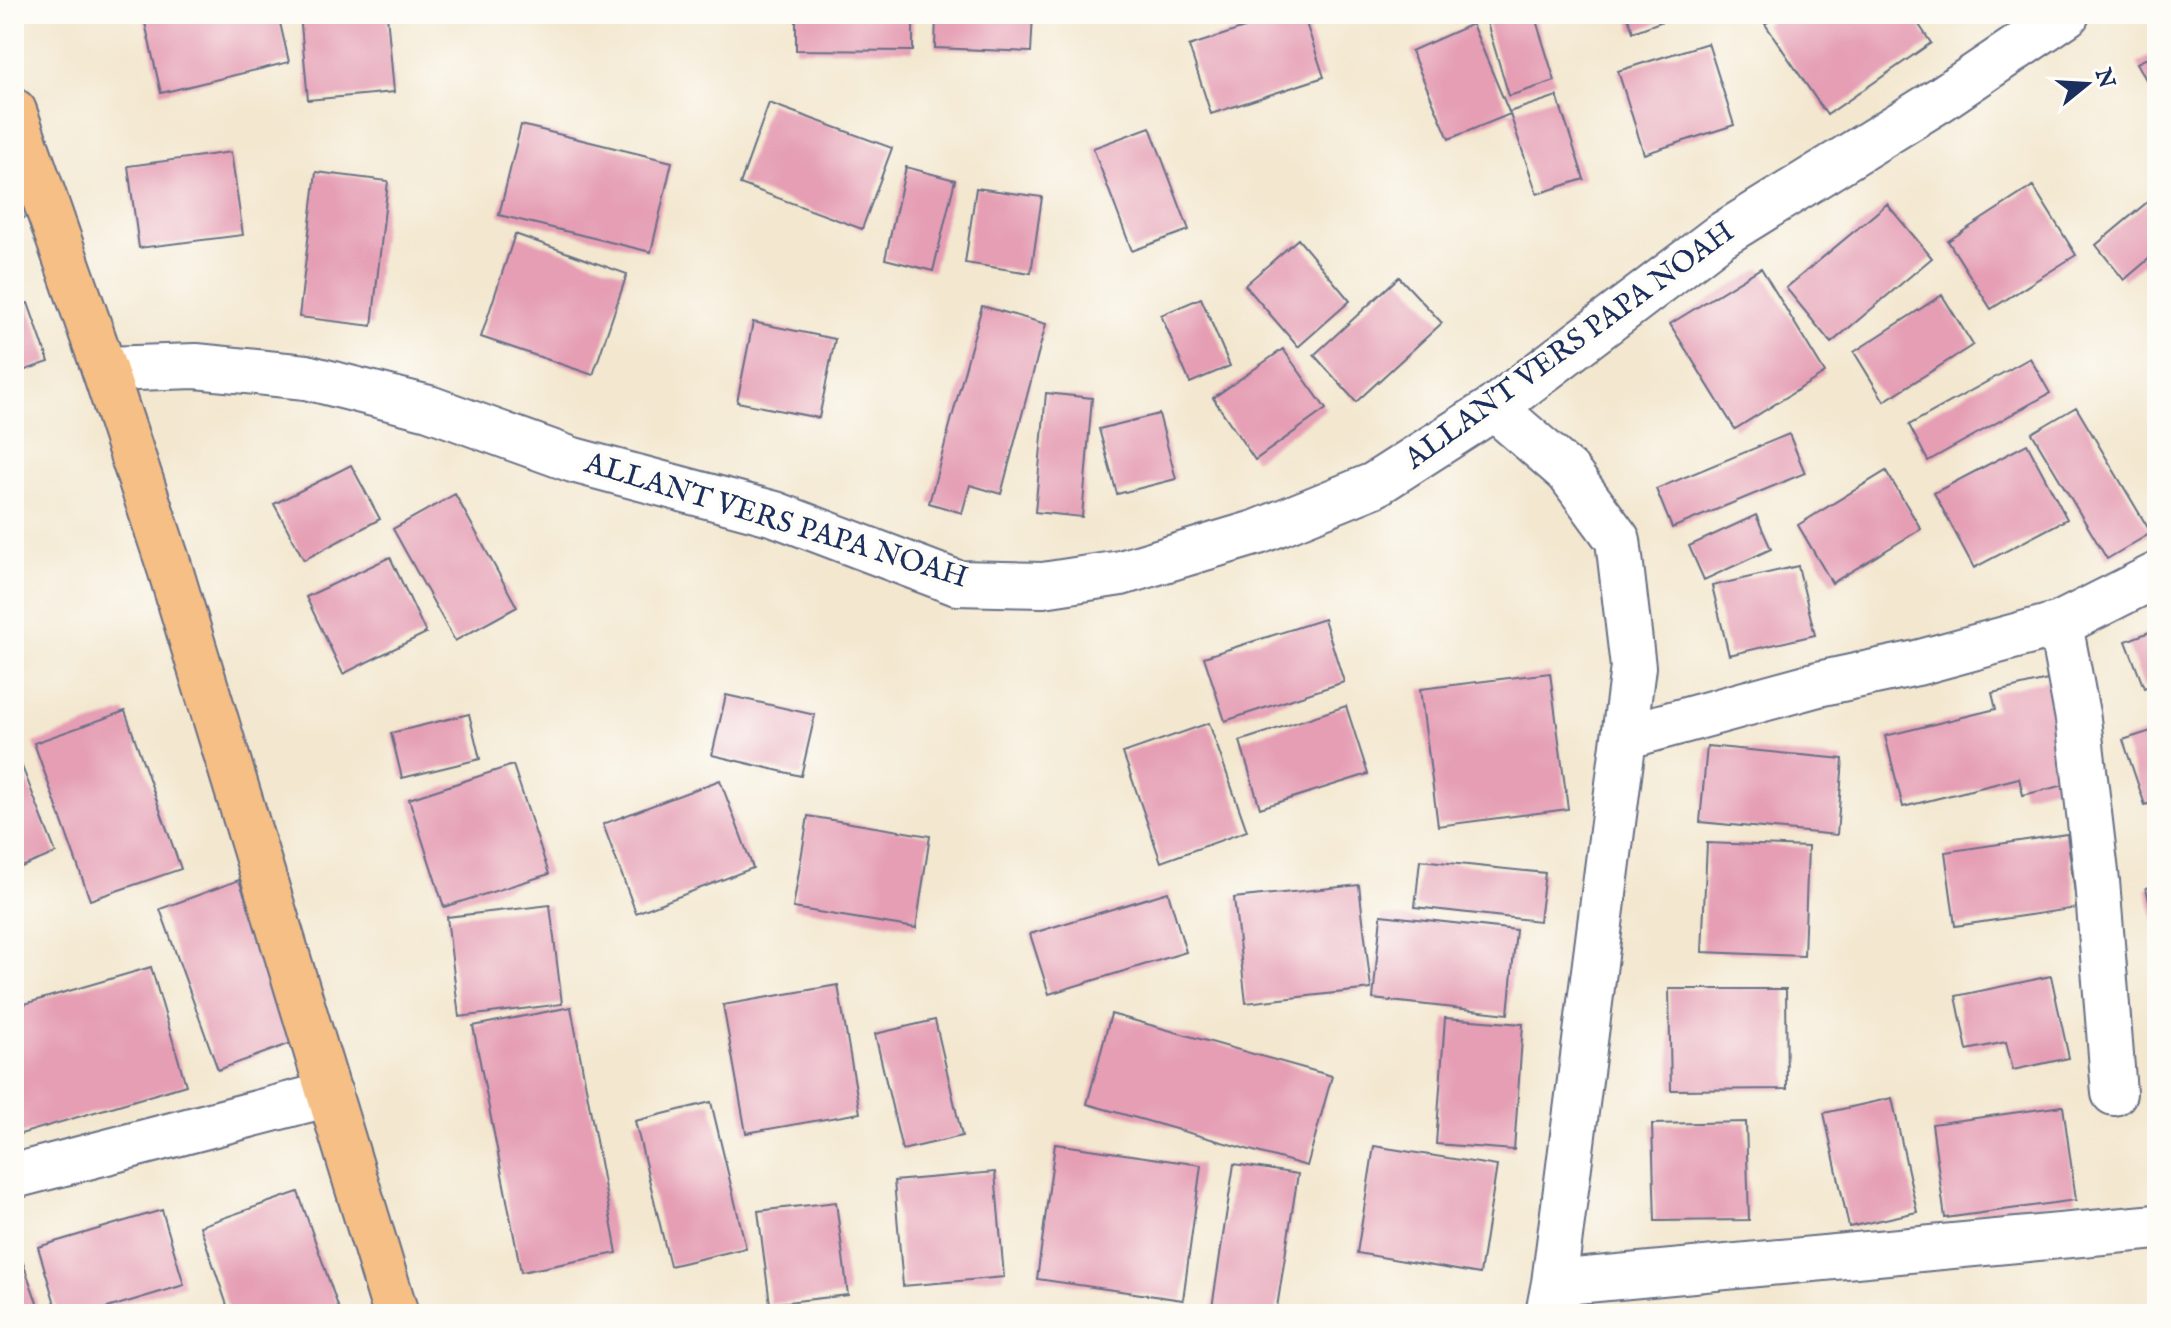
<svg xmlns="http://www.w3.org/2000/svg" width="2171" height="1328" font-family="'IM FELL English',serif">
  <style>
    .building { fill: #e59eb4 }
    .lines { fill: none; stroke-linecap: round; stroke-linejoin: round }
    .street-casing { stroke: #676f86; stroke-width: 48 }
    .primary-casing { stroke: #676f86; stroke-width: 48 }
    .street { stroke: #fff; stroke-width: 44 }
    .primary { stroke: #f5bf86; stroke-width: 44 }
    .labels { text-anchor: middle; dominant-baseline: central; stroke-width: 8; stroke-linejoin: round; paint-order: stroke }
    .street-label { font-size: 30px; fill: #1b2f5e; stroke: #fdfcf7 }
  </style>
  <rect width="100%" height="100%" fill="#fdfcf7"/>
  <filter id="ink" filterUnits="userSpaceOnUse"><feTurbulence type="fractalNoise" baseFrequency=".0125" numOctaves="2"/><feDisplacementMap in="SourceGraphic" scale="16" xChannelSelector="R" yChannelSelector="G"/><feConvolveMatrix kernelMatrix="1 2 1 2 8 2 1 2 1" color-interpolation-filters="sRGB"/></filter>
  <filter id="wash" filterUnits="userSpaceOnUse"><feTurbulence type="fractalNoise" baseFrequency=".006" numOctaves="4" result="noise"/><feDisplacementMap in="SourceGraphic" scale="32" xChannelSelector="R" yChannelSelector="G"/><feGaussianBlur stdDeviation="1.8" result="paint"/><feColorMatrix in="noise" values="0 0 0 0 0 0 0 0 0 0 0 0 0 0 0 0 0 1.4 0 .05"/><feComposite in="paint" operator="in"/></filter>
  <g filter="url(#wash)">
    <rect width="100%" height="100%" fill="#f3e7cf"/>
    <g id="blocks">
      <path class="building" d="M 143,14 L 278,14 L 289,62 L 161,93 Z
        M 300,14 L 387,14 L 394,92 L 308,100 Z
        M 796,14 L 913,14 L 913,51 L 796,50 Z
        M 936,14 L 1033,14 L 1031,52 L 935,48 Z
        M 1287,14 L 1303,14 L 1324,77 L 1211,114 L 1189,46 Z
        M 1516,14 L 1534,14 L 1555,81 L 1509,96 L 1487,23 Z
        M 1627,14 L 1682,14 L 1633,32 Z
        M 1779,14 L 1912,14 L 1931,43 L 1827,115 L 1765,24 Z
        M 1472,24 L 1509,112 L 1557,96 L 1584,179 L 1537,194 L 1510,114 L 1449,139 L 1411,51 Z
        M 1708,43 L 1734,125 L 1644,154 L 1618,71 Z
        M 2157,53 L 2157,100 L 2137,63 Z
        M 769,103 L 892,148 L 862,229 L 740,184 Z
        M 521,125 L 672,162 L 651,252 L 499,215 Z
        M 1150,127 L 1189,230 L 1132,251 L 1093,148 Z
        M 231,152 L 243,235 L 139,248 L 128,166 Z
        M 906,167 L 955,180 L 933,271 L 885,259 Z
        M 316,172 L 388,181 L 372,326 L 299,317 Z
        M 2033,186 L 2076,255 L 1991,309 L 1948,241 Z
        M 976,188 L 1042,197 L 1031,273 L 965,263 Z
        M 14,192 L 24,218 L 14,221 Z
        M 2157,194 L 2157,252 L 2124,280 L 2096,245 Z
        M 1887,204 L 1932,258 L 1831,343 L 1786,288 Z
        M 515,234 L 627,274 L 593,375 L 481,337 Z
        M 1298,239 L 1350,301 L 1298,347 L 1245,285 Z
        M 1761,268 L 1825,373 L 1735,429 L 1670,324 Z
        M 1399,277 L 1442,323 L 1356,402 L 1314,355 Z
        M 1942,295 L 1973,345 L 1884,401 L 1854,352 Z
        M 1201,298 L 1230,366 L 1190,383 L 1161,315 Z
        M 28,303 L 49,362 L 14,374 L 14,308 Z
        M 982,306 L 1046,324 L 1001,494 L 970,485 L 962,513 L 929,503 Z
        M 753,322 L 835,339 L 819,418 L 737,402 Z
        M 1283,349 L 1326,409 L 1255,460 L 1213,398 Z
        M 2030,358 L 2050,393 L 1928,461 L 1909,425 Z
        M 1046,393 L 1092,398 L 1082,517 L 1035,512 Z
        M 2076,407 L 2151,533 L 2107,559 L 2032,433 Z
        M 1159,414 L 1176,479 L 1117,494 L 1099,429 Z
        M 1789,434 L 1805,473 L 1672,528 L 1656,489 Z
        M 2027,444 L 2067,519 L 1974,568 L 1934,493 Z
        M 351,465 L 380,519 L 304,560 L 274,504 Z
        M 1886,471 L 1921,529 L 1832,583 L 1798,525 Z
        M 455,494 L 517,607 L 455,641 L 393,529 Z
        M 1756,515 L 1771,549 L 1704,580 L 1689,546 Z
        M 390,557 L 426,633 L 343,674 L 306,597 Z
        M 1798,566 L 1815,635 L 1729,655 L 1712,586 Z
        M 1324,619 L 1344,682 L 1225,721 L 1204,657 Z
        M 2157,629 L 2157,683 L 2144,688 L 2126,641 Z
        M 1550,673 L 1568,809 L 1438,826 L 1420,689 Z
        M 2056,678 L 2082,781 L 2023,795 L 2019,778 L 1903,807 L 1885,736 L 1996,709 L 1992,693 Z
        M 726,695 L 815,715 L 801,776 L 712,755 Z
        M 1346,706 L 1368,774 L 1260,808 L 1240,741 Z
        M 125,711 L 181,869 L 90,900 L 34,743 Z
        M 469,714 L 480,759 L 402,778 L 391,733 Z
        M 1209,723 L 1247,831 L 1161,862 L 1123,753 Z
        M 2157,729 L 2157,801 L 2145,805 L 2123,740 Z
        M 1707,746 L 1843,759 L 1837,835 L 1700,822 Z
        M 17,754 L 56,853 L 14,870 L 14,756 Z
        M 513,765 L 549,874 L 444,907 L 409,799 Z
        M 720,780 L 753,868 L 636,913 L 603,824 Z
        M 808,816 L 930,836 L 916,928 L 793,908 Z
        M 2067,834 L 2077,908 L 1955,926 L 1945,852 Z
        M 1707,843 L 1808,847 L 1804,956 L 1702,952 Z
        M 1420,860 L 1545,873 L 1539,921 L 1415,907 Z
        M 239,880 L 297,1041 L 218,1070 L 160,909 Z
        M 1359,885 L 1371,989 L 1246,1003 L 1234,898 Z
        M 2157,885 L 2157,930 L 2156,930 L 2146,888 Z
        M 1168,892 L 1186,952 L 1049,994 L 1030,934 Z
        M 550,905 L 562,1004 L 459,1017 L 447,917 Z
        M 1381,915 L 1516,930 L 1508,1014 L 1373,999 Z
        M 151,967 L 186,1085 L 14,1136 L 14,1007 Z
        M 2051,976 L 2069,1058 L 2013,1070 L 2006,1042 L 1967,1050 L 1956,996 Z
        M 838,985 L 860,1113 L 746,1133 L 723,1005 Z
        M 1669,989 L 1786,989 L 1787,1089 L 1671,1090 Z
        M 571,1007 L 617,1253 L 521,1272 L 473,1026 Z
        M 1111,1014 L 1332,1076 L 1307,1166 L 1087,1104 Z
        M 1445,1018 L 1523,1024 L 1514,1150 L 1436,1144 Z
        M 935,1020 L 962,1136 L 902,1150 L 875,1034 Z
        M 1892,1098 L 1917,1212 L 1849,1227 L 1824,1113 Z
        M 711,1102 L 746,1248 L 670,1266 L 635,1121 Z
        M 2063,1106 L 2076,1200 L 1945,1218 L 1932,1124 Z
        M 1746,1122 L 1749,1220 L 1655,1221 L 1652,1124 Z
        M 1055,1144 L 1201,1165 L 1183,1300 L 1037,1279 Z
        M 1374,1146 L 1497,1166 L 1480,1274 L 1357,1253 Z
        M 1234,1164 L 1298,1174 L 1276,1314 L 1211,1314 Z
        M 995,1172 L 1004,1277 L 903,1286 L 894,1181 Z
        M 298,1192 L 339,1309 L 323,1314 L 230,1314 L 200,1226 Z
        M 836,1202 L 848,1295 L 770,1304 L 758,1211 Z
        M 162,1210 L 184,1285 L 87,1314 L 58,1314 L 38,1247 Z
        M 17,1246 L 41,1314 L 14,1314 L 14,1248 Z"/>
    </g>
  </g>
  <g filter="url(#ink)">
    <use href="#blocks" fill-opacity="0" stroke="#676f86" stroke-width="2"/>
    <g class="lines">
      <g class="street-casing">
        <path id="street" d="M 104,369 L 196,366 L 306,377 L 429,408 L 573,460 L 775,514 L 957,583 L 1043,585 L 1121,573 L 1258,532 L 1374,485 L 1494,408 L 1720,236 L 1941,99 L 2067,14
          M 1494,408 L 1568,472 L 1618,540 L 1633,667 L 1554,1283 L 1548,1314
          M 2060,624 L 2078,719 L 2097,881 L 2114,1093
          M 1624,737 L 1818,684 L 1917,663 L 2060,624 L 2157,575
          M 14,1176 L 330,1094
          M 1554,1283 L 2157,1227"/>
      </g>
      <g class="primary-casing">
        <path id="primary" d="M 14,111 L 104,369 L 170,569 L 396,1314"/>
      </g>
      <use href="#street" class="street"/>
      <use href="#primary" class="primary"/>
    </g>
  </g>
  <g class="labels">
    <g class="street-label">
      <text transform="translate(1570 346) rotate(-36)">ALLANT VERS PAPA NOAH</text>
      <text transform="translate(776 521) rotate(17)">ALLANT VERS PAPA NOAH</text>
    </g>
  </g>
  <rect width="2171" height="1328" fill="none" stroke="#fdfcf7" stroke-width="48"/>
  <g transform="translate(2087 84) rotate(72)" stroke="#fdfcf7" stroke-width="6" paint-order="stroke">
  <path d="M0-6L14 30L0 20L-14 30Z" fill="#1b2f5e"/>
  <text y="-12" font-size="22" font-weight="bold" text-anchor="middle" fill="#1b2f5e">N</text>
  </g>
</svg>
